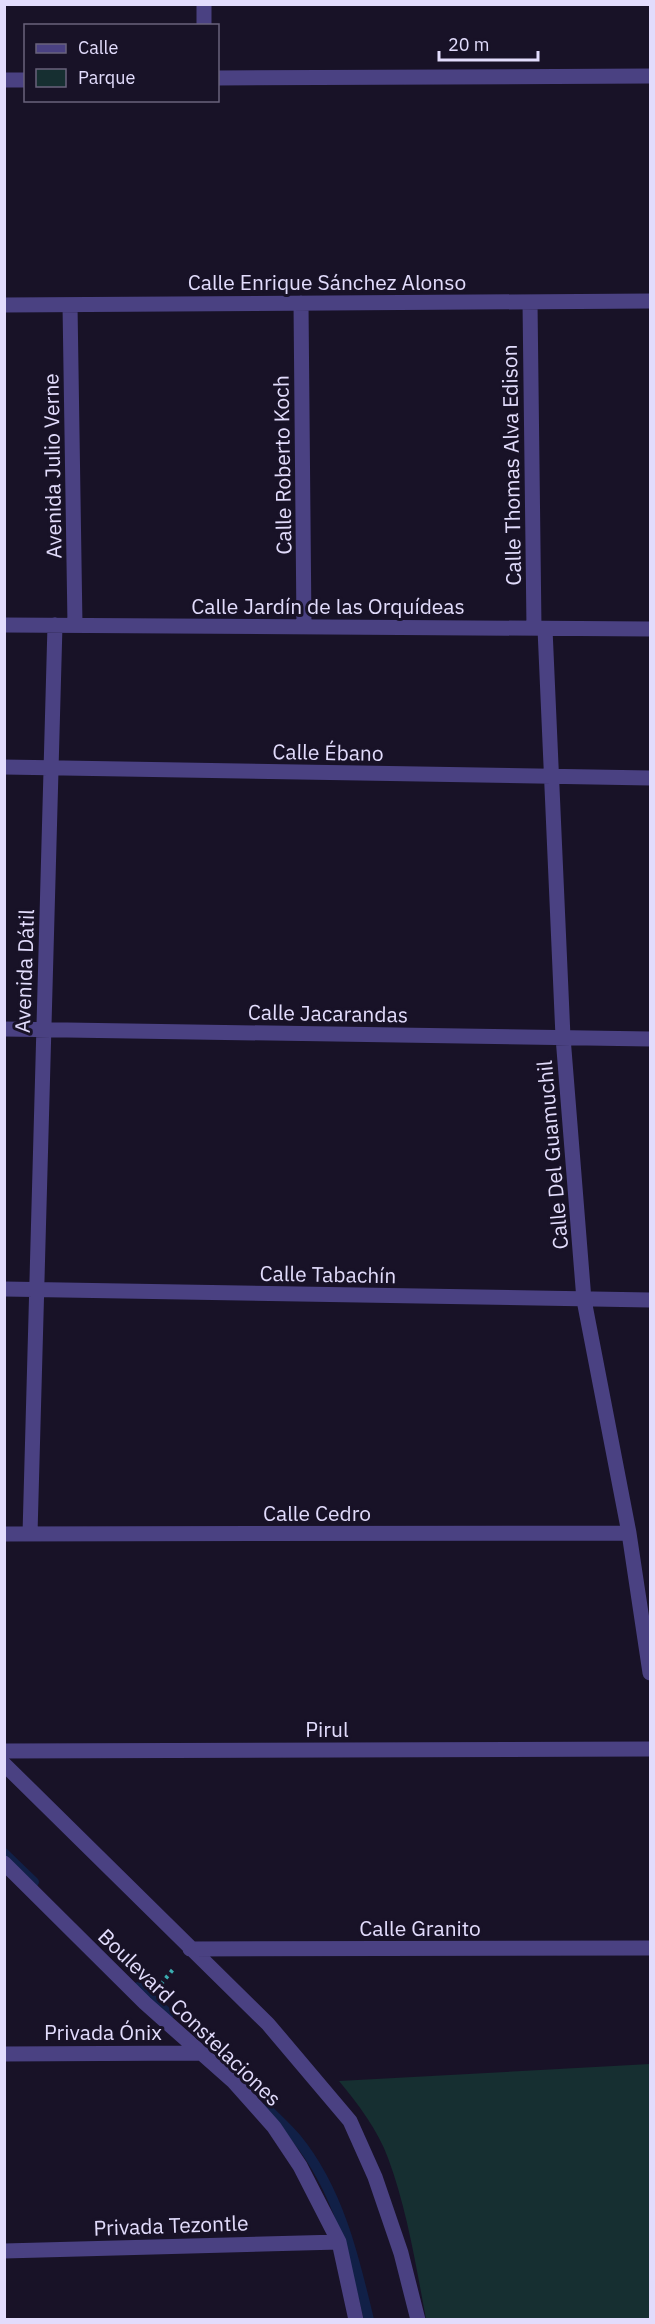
<svg xmlns="http://www.w3.org/2000/svg" width="655" height="2324" font-family="'IBM Plex Sans',sans-serif">
  <style>
    .green { fill: #162f31 }
    .lines { fill: none; stroke-linecap: round; stroke-linejoin: round }
    .stream { stroke: #112047; stroke-width: 10 }
    .path { stroke: #3badb1; stroke-width: 4; stroke-dasharray: 3 4.5; stroke-linecap: butt }
    .minor { stroke: #4a4182; stroke-width: 15 }
    .labels { text-anchor: middle; dominant-baseline: central; stroke-width: 6; stroke-linejoin: round; paint-order: stroke }
    .street-label { font-size: 21px; fill: #e2dcfc; stroke: #181227 }
  </style>
  <rect width="100%" height="100%" fill="#181227"/>
  <path class="green" d="M 650,2064 L 650,2319 L 426,2319 C 416,2266 407,2209 388,2158 C 378,2130 358,2104 339,2081 Z"/>
  <g class="lines">
    <path class="stream" d="M 4,1853 L 34,1882
      M 138,1987 L 169,2014
      M 267,2108 C 276,2118 287,2127 296,2138 C 338,2189 354,2256 369,2320"/>
    <path class="path" d="M 161,1984 L 175,1967"/>
    <path class="minor" d="M 204,4 L 204,26
      M 218,78 L 650,76
      M 4,80 L 26,80
      M 530,302 L 534,628
      M 301,303 L 304,627
      M 4,305 L 650,301
      M 70,305 L 75,625
      M 4,625 L 650,629
      M 545,629 L 563,1037 L 584,1300 L 629,1533 L 650,1673
      M 4,767 L 650,778
      M 4,1029 L 650,1039
      M 4,1289 L 650,1300
      M 4,1534 L 629,1533
      M 30,1534 L 55,625
      M 4,1751 L 650,1749
      M 4,1764 L 268,2024 L 350,2121 L 375,2177 L 401,2253 L 418,2320
      M 4,1863 L 145,2003 L 234,2082 L 274,2127 L 300,2166 L 339,2242 L 356,2320
      M 190,1949 L 650,1948
      M 4,2054 L 202,2053
      M 4,2251 L 339,2242"/>
  </g>
  <g class="labels">
    <g class="street-label">
      <text x="327" y="282">Calle Enrique Sánchez Alonso</text>
      <text transform="translate(282 465) rotate(-91)">Calle Roberto Koch</text>
      <text transform="translate(511 465) rotate(-91)">Calle Thomas Alva Edison</text>
      <text transform="translate(52 466) rotate(-91)">Avenida Julio Verne</text>
      <text x="328" y="606">Calle Jardín de las Orquídeas</text>
      <text transform="translate(328 752) rotate(1)">Calle Ébano</text>
      <text transform="translate(24 971) rotate(-88)">Avenida Dátil</text>
      <text transform="translate(328 1013) rotate(1)">Calle Jacarandas</text>
      <text transform="translate(552 1155) rotate(-95)">Calle Del Guamuchil</text>
      <text transform="translate(328 1274) rotate(1)">Calle Tabachín</text>
      <text x="317" y="1513">Calle Cedro</text>
      <text x="327" y="1729">Pirul</text>
      <text x="420" y="1928">Calle Granito</text>
      <text transform="translate(190 2017) rotate(44)">Boulevard Constelaciones</text>
      <text x="103" y="2032">Privada Ónix</text>
      <text transform="translate(171 2225) rotate(-2)">Privada Tezontle</text>
    </g>
  </g>
  <rect width="655" height="2324" fill="none" stroke="#e2dcfc" stroke-width="12"/>
  <rect x="24" y="24" width="195" height="78" fill="#181227" stroke="#69637c" stroke-width="1.5"/>
  <rect x="36" y="44" width="30" height="9" fill="#4a4182" stroke="#69637c" stroke-width="1.5"/>
  <text x="78" y="54" font-size="18" fill="#e2dcfc">Calle</text>
  <rect x="36" y="69" width="30" height="18" fill="#162f31" stroke="#69637c" stroke-width="1.5"/>
  <text x="78" y="84" font-size="18" fill="#e2dcfc">Parque</text>
  <path d="M439 51v9h99v-9" fill="none" stroke="#e2dcfc" stroke-width="3"/>
  <text x="448" y="51" font-size="18" fill="#e2dcfc" stroke="#181227" stroke-width="4.5" paint-order="stroke">20 m</text>
</svg>
